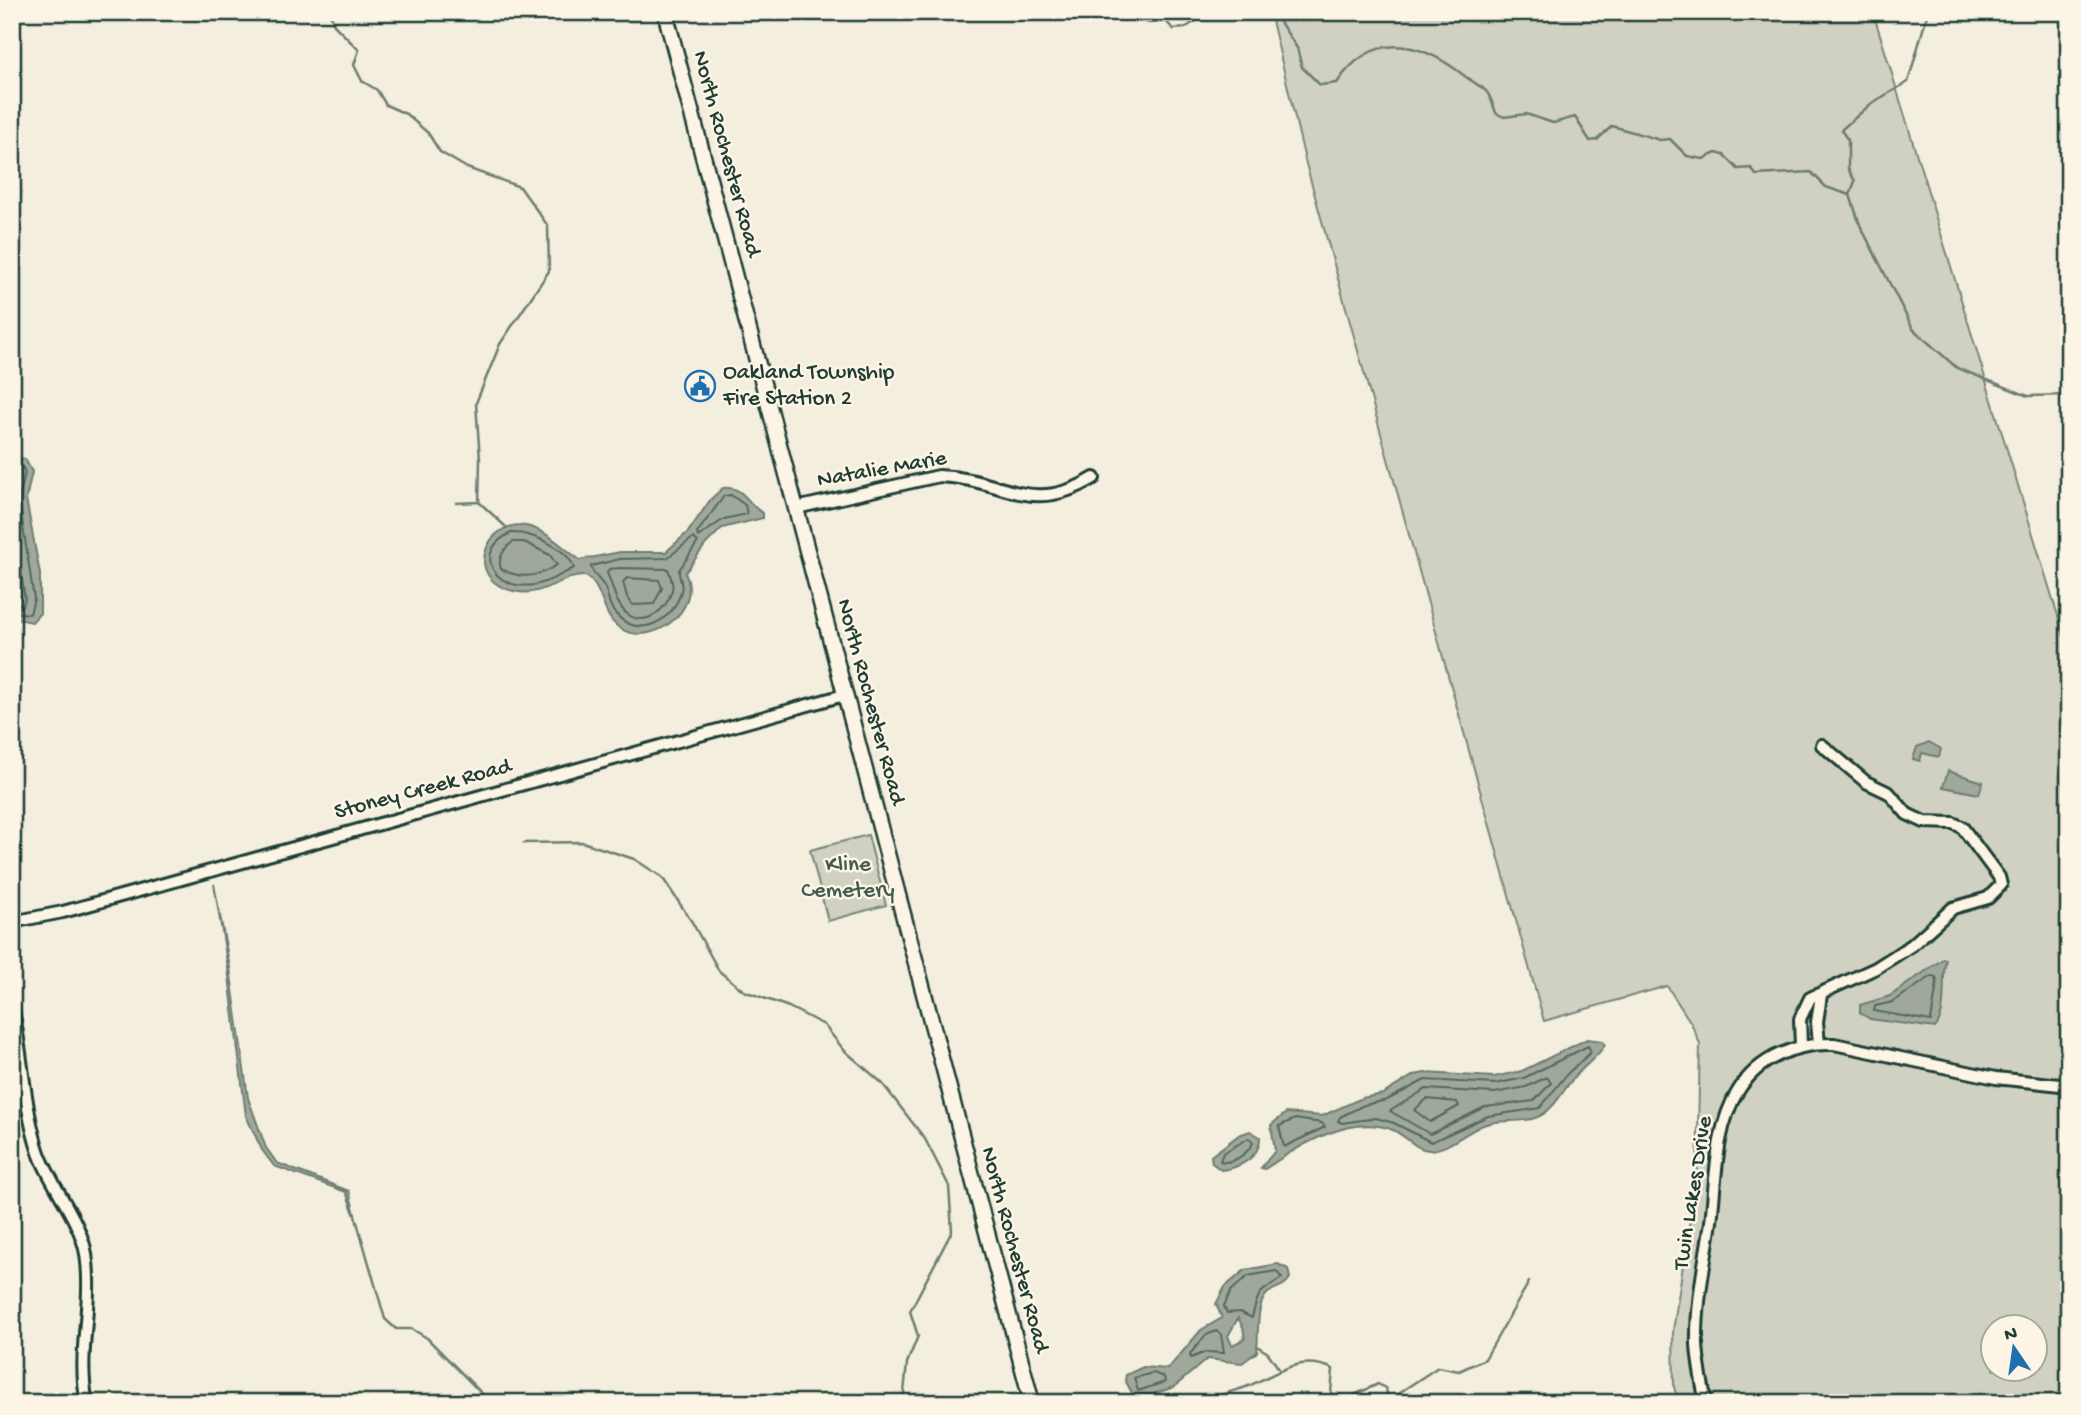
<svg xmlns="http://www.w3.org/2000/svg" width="2081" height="1415" font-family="'Gochi Hand',sans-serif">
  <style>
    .green { fill: #d0d1c2; stroke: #78877b; stroke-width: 2; fill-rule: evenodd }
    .water { fill: #a0a89b; stroke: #6c7d72; stroke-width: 2; fill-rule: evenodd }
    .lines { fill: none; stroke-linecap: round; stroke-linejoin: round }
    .shore { stroke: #53685d; stroke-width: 2 }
    .stream { stroke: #6c7d72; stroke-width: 2.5 }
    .minor-casing { stroke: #1f3d34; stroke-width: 16 }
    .major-casing { stroke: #1f3d34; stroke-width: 19 }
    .minor { stroke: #fcf5e5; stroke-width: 10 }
    .major { stroke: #fcf5e5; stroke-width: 14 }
    .labels { text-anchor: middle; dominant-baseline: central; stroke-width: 5; stroke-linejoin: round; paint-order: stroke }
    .street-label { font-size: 23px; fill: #1f3d34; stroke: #fcf5e5 }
    .poi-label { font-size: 23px; fill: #1f3d34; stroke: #fcf5e5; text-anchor: start }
    .park-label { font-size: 23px; fill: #425b50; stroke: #fcf5e5 }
  </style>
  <rect width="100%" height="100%" fill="#f3eede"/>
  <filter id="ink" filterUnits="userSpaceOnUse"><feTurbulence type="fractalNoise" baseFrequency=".0143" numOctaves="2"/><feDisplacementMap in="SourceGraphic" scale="14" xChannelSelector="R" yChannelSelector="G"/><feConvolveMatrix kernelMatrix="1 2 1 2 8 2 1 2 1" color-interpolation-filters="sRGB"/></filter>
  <g filter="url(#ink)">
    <path class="green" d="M 1270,12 L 1873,12 L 2069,652 L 2069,1403 L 1679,1403 L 1674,1387 L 1673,1331 L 1697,1173 L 1700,1044 L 1691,1023 L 1667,986 L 1544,1021 L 1305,160 ZM 1994,1328 L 2036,1328 L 2036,1370 L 1994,1370 Z
      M 868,835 L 886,905 L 828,921 L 810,850 Z"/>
    <path class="water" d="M 12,457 L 25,459 L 32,472 L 26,499 L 40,574 L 40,613 L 32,622 L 12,618 Z
      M 723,488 C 745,486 748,506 763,513 L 763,518 L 722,528 L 706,544 L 685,573 C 703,608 654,648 621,629 C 600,616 605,589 586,576 C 561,575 544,596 519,592 C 458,583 487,514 530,527 C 550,533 564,549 580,560 L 620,552 L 666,552 L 688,532 L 711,499 Z
      M 1929,742 L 1941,749 L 1939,757 L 1922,753 L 1920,761 L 1913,759 L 1917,747 Z
      M 1948,771 L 1983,782 L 1979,794 L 1943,787 Z
      M 214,884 L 230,968 L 248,1098 L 266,1148 L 277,1163 L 349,1191 L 357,1222 L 346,1192 L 274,1166 L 262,1150 L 246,1116 L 228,968 Z
      M 1943,959 L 1946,959 C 1941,977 1948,1013 1935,1028 L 1870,1019 L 1860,1013 L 1860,1005 L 1890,996 Z
      M 1587,1039 L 1602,1041 L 1605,1045 C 1596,1059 1582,1067 1572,1080 C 1561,1093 1553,1112 1535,1118 C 1519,1123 1499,1119 1483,1125 C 1466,1132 1449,1149 1430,1150 C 1417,1151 1405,1135 1393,1130 C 1351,1113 1298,1146 1265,1169 L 1261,1168 L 1275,1151 L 1271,1125 L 1286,1113 L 1322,1116 L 1362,1098 L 1383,1094 L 1414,1075 L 1425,1073 L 1494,1077 L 1522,1071 Z
      M 1250,1131 L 1260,1137 C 1260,1158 1239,1168 1221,1170 L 1212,1163 L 1211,1156 L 1239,1135 Z
      M 1278,1264 L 1288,1269 L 1290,1278 C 1284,1288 1277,1286 1268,1293 C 1255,1304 1259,1335 1257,1352 L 1242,1363 L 1207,1359 L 1174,1387 L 1136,1400 L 1125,1380 L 1126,1375 L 1143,1367 L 1168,1369 L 1201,1330 L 1222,1318 L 1216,1304 L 1225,1287 L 1245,1270 ZM 1238,1318 L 1243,1327 L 1245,1339 L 1232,1345 L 1228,1336 Z"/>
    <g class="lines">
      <path class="shore" d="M 12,464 L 22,466 L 25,473 L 19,500 L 34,599 L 30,614 L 12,612
        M 724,496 L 731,495 L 745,505 L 747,514 L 724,519 L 698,537 L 697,533 Z
        M 12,513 L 25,599 L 23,605 L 12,603
        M 511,533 C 531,532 568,548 574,568 C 563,574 547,583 534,585 C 491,591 473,550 511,533 Z
        M 693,538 L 698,542 L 679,570 C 678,577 684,584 681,591 C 674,621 638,641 615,613 C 608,605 609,597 605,588 C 601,580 591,573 591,566 L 620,559 L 667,558 Z
        M 524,542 L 550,555 L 557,565 C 537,577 522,580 501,569 C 497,559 504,548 513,542 Z
        M 621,568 L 668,569 C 670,575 674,584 672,590 C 667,609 646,629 626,613 C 615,603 613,586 607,573 L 609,569 Z
        M 627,578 L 659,580 L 662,588 L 654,604 L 633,605 L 627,597 L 623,582 Z
        M 1932,976 L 1936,977 L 1937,983 L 1931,1021 L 1874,1011 L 1875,1006 L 1893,1002 Z
        M 1588,1046 L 1591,1052 L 1567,1074 L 1540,1108 L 1488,1116 L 1431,1142 L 1394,1123 L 1376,1118 L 1342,1123 L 1338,1121 L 1340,1117 L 1364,1105 L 1387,1100 L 1425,1080 L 1495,1084 L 1524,1078 Z
        M 1547,1077 L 1551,1083 L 1534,1101 L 1485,1107 L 1430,1134 L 1390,1111 L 1426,1089 L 1495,1093 L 1526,1087 Z
        M 1427,1099 L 1457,1102 L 1459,1106 L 1430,1122 L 1414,1110 Z
        M 1295,1119 L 1322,1123 L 1325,1127 L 1284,1147 L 1279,1126 Z
        M 1249,1138 L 1253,1143 C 1247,1154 1232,1165 1220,1161 L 1223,1153 Z
        M 1276,1271 L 1282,1278 C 1259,1292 1258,1291 1252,1318 L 1240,1312 L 1227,1313 L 1224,1306 L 1231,1291 L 1248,1276 Z
        M 1217,1331 L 1221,1334 L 1224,1353 L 1206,1352 L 1191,1358 L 1190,1354 L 1206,1335 Z
        M 1153,1373 L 1164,1377 L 1165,1382 L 1138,1391 L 1134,1378 Z"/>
      <path class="stream" d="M 330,12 L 334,25 L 359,50 L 354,65 L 362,81 L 377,90 L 386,105 L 406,114 L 428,133 L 440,152 L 467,168 L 520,187 L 548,226 L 549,271 L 500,344 L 476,403 L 480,460 L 479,502 L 506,527
        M 1112,12 L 1150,23 L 1166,21 L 1173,29 L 1185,28 L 1197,20 L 1199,12
        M 1211,12 C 1232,23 1256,9 1278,19 L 1297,48 L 1302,67 L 1320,85 L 1337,83 C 1372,31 1418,40 1462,74 C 1485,92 1486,83 1496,113 L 1504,117 L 1526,114 L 1553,123 L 1575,117 L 1590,141 L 1597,140 L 1612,126 L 1660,140 L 1670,139 L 1687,156 L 1703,159 L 1716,153 L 1724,155 L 1738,169 L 1751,168 L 1756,175 L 1811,172 L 1826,187 L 1850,195
        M 1928,12 L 1908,82 L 1872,103 L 1841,130 L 1848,140 L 1848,169 L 1855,181 L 1850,195 L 1860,225 L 1913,329 L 1957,368 L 2028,396 L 2069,395
        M 456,503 L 479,502
        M 524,843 L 582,842 L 634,859 L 662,877 L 692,922 L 719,971 L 744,991 L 789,1007 L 824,1025 L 844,1050 L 882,1083 L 925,1139 L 949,1186 L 952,1231 L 910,1311 L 918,1336 L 907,1363 L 903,1403
        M 357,1222 L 385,1319 L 396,1329 L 412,1329 L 427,1338 L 491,1403
        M 1257,1346 L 1268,1353 L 1279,1369
        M 1390,1399 L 1438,1367 L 1459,1371 L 1485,1359 L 1529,1282
        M 1205,1403 C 1217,1394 1232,1392 1246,1387 C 1275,1376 1297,1353 1333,1369 L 1331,1393 L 1348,1398 L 1378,1384 L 1385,1388 L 1391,1403"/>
      <g class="minor-casing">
        <path id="minor" d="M 796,508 L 939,476 C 1003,478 1029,517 1094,478
          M 12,922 L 63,912 L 844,695
          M 12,1006 C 23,1055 23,1105 39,1153 C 51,1186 81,1221 86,1254 C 94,1304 76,1353 87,1403
          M 1819,1044 L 1817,1022 L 1821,995
          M 1801,1046 L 1800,1019 L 1810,998 L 1876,968 L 1912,945 L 1953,908 L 1988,898 L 2001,885 L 1999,877 L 1962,827 L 1953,823 L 1924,822 L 1907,814 L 1889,793 L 1866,782 L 1822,745
          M 1706,1403 C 1702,1383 1698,1364 1697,1344 C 1696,1303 1705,1262 1711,1222 C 1716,1181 1715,1127 1738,1091 C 1759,1057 1796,1043 1834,1044 L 1996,1078 L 2069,1086"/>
      </g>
      <g class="major-casing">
        <path id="major" d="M 665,12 L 1032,1403"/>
      </g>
      <use href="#minor" class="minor"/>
      <use href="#major" class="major"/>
    </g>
  </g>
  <defs>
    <g id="civic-ring" transform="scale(1.575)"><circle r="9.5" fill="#fcf5e5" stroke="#1f6fb2" stroke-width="1.5"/><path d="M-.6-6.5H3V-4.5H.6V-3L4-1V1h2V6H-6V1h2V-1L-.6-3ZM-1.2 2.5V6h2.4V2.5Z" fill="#1f6fb2"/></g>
  </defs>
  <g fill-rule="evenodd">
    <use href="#civic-ring" x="700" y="386"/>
  </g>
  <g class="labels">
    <g class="street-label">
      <text transform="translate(726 154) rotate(75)">North Rochester Road</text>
      <text transform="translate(882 470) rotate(-10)">Natalie Marie</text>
      <text transform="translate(870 702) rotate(75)">North Rochester Road</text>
      <text transform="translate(423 790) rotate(-15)">Stoney Creek Road</text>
      <text transform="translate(1694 1193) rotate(-81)">Twin Lakes Drive</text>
      <text transform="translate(1014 1250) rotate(75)">North Rochester Road</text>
    </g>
    <g class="poi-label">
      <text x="723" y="373">Oakland Township<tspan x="723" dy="26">Fire Station 2</tspan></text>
    </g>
    <g class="park-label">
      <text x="848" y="865">Kline<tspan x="848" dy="26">Cemetery</tspan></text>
    </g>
  </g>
  <rect width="2081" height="1415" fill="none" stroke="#fcf5e5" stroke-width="42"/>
  <rect x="21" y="21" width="2039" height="1373" fill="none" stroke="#1f3d34" stroke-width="2.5" filter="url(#ink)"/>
  <g transform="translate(2014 1348) rotate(347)"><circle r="33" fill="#fcf5e5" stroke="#a4ab9e" stroke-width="2"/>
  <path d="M0-5L12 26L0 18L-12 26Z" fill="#1f6fb2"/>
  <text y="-10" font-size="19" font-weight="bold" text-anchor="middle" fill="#1f3d34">N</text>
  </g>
</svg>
